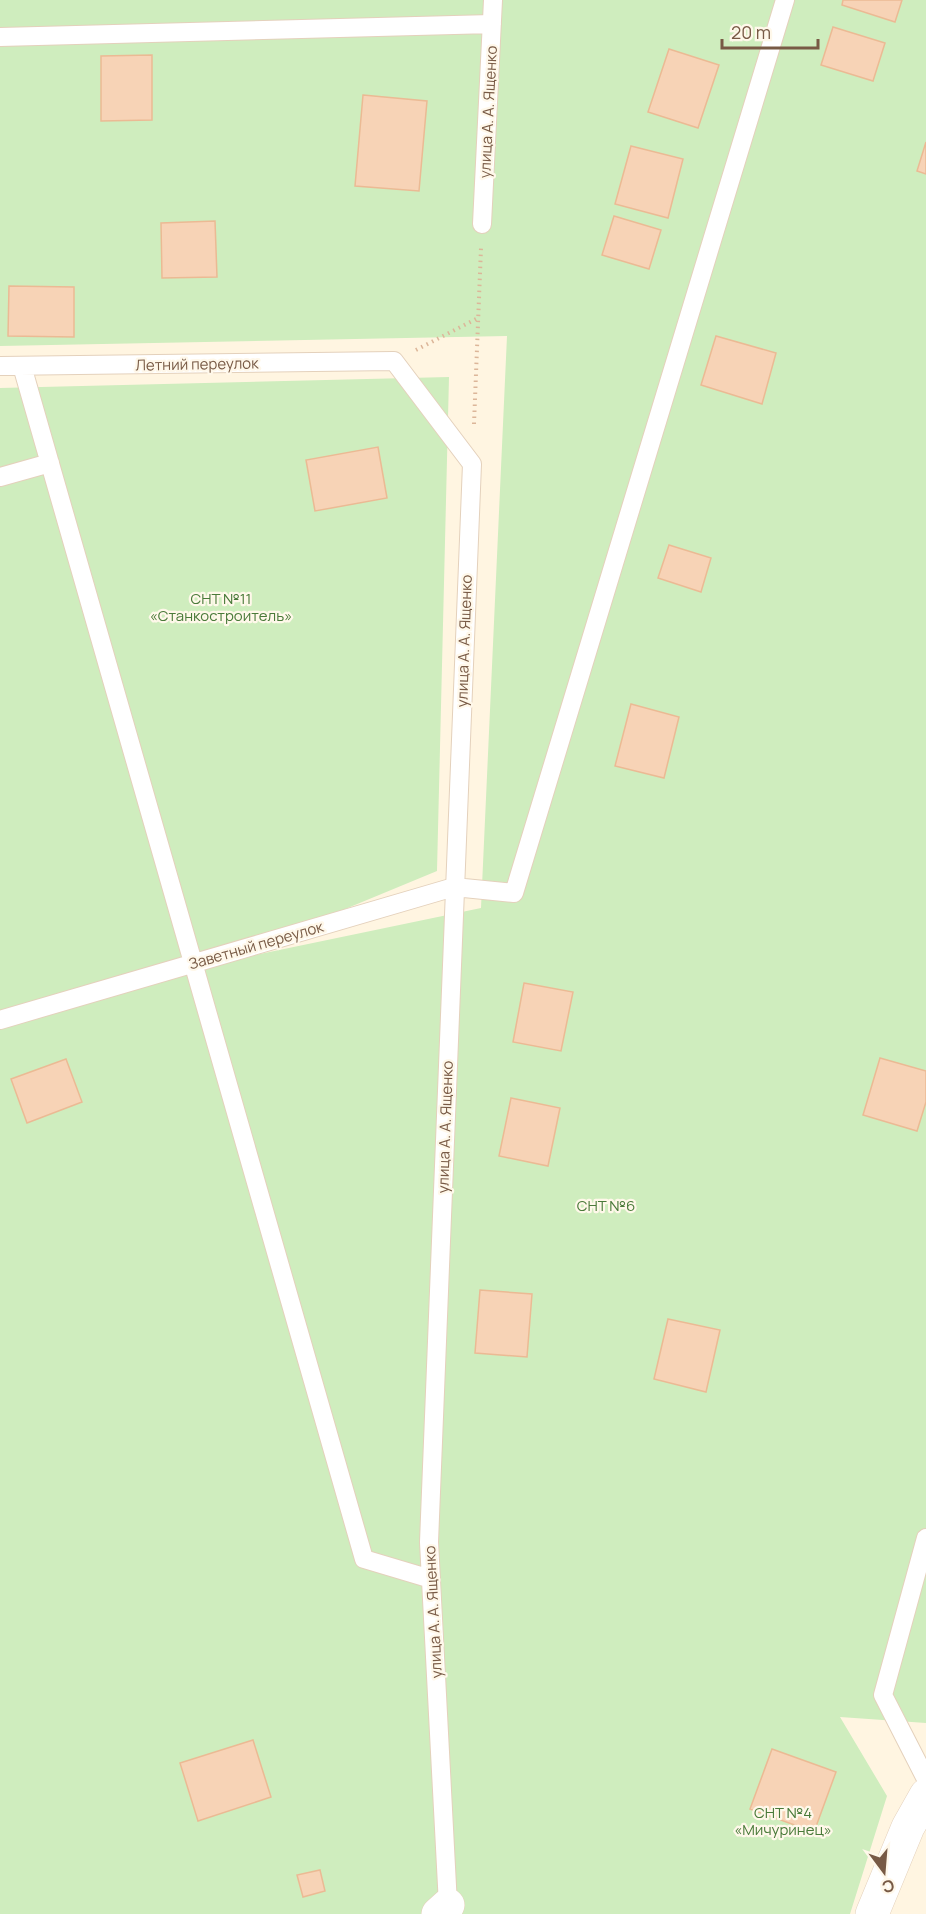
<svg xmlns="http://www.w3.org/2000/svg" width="926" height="1914" font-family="Manrope,sans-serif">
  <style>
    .green { fill: #cfedbe }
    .building { fill: #f7d3b6; stroke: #ebba94; stroke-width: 1.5 }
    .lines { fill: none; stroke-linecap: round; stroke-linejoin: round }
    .service-casing { stroke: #e4d1bc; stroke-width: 20 }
    .minor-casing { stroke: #e4d1bc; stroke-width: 34 }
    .path { stroke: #dcb699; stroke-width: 4; stroke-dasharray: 1.5 4.5; stroke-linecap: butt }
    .service { stroke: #fff; stroke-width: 18 }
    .minor { stroke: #fff; stroke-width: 33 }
    .labels { text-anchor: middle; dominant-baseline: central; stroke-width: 4.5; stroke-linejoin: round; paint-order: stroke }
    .street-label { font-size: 15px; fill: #785a45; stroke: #fff8ea }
    .park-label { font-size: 15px; fill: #497a39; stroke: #fff8ea }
  </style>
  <rect width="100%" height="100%" fill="#fff5e1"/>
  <path class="green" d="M 0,0 L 926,0 L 926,1723 L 840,1717 L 887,1796 L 850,1914 L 0,1914 L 0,388 L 449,377 L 437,871 L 212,964 L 481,908 L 507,336 L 0,346 Z"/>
  <path class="building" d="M 843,0 L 902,0 L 895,22 L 842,5 Z
    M 833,27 L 885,43 L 873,81 L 821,65 Z
    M 669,49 L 719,65 L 698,128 L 648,112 Z
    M 152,55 L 152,120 L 101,121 L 101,56 Z
    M 363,95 L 427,101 L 419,191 L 355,186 Z
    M 926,142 L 926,174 L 917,171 Z
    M 631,146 L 683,159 L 668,218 L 615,204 Z
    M 614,216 L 661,230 L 649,269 L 602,255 Z
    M 215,221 L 217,277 L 162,278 L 161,223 Z
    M 9,286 L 74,287 L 74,337 L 8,336 Z
    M 716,336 L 776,353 L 762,404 L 701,385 Z
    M 378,447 L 387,498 L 315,511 L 306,460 Z
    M 669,545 L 711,558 L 701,592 L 658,578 Z
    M 631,704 L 679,717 L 664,778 L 615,766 Z
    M 524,983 L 573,992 L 561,1051 L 513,1042 Z
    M 880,1058 L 926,1071 L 926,1102 L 917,1131 L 863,1115 Z
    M 66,1059 L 82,1102 L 27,1123 L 11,1079 Z
    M 511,1098 L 560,1108 L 548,1166 L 499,1156 Z
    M 480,1290 L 532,1294 L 527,1357 L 475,1353 Z
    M 668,1319 L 720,1330 L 706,1392 L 654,1379 Z
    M 253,1740 L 271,1797 L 198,1821 L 180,1763 Z
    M 772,1749 L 836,1772 L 814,1832 L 750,1809 Z
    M 320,1870 L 325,1891 L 303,1897 L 297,1875 Z"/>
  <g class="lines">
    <g class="service-casing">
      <path id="service" d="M 0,37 L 492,24
        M 482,224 L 493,0
        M 0,366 L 394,361 L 472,464 L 429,1542 L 448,1905
        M 22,366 L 364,1559 L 431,1579
        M 0,477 L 50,463
        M 0,1020 L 454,887 L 514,893 L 785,0
        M 926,1538 L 883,1695 L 926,1779"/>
    </g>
    <g class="minor-casing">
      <path id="minor" d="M 438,1914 L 448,1905
        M 872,1914 L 908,1827 L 926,1795"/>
    </g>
    <path class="path" d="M 416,350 L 478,318
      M 474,424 L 481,248"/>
    <use href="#service" class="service"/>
    <use href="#minor" class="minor"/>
  </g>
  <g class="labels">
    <g class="street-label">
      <text transform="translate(488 112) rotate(-87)">улица А. А. Ященко</text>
      <text transform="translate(197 364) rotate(-1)">Летний переулок</text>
      <text transform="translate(464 641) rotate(-88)">улица А. А. Ященко</text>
      <text transform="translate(256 945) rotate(-16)">Заветный переулок</text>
      <text transform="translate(445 1127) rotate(-88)">улица А. А. Ященко</text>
      <text transform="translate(433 1612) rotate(-93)">улица А. А. Ященко</text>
    </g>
    <g class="park-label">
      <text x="221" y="598">СНТ №11<tspan x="221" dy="17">«Станкостроитель»</tspan></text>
      <text x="606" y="1205">СНТ №6</text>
      <text x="783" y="1812">СНТ №4<tspan x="783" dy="17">«Мичуринец»</tspan></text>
    </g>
  </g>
  <g transform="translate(884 1872) rotate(164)" stroke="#fff8ea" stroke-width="4.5" paint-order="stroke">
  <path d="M0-4.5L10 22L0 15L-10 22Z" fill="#785a45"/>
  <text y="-9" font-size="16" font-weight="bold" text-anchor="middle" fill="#785a45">С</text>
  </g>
  <path d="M722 39v9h96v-9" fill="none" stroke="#785a45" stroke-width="3"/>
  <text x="731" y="39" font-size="18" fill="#785a45" stroke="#fff8ea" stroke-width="4.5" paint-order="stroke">20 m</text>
</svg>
